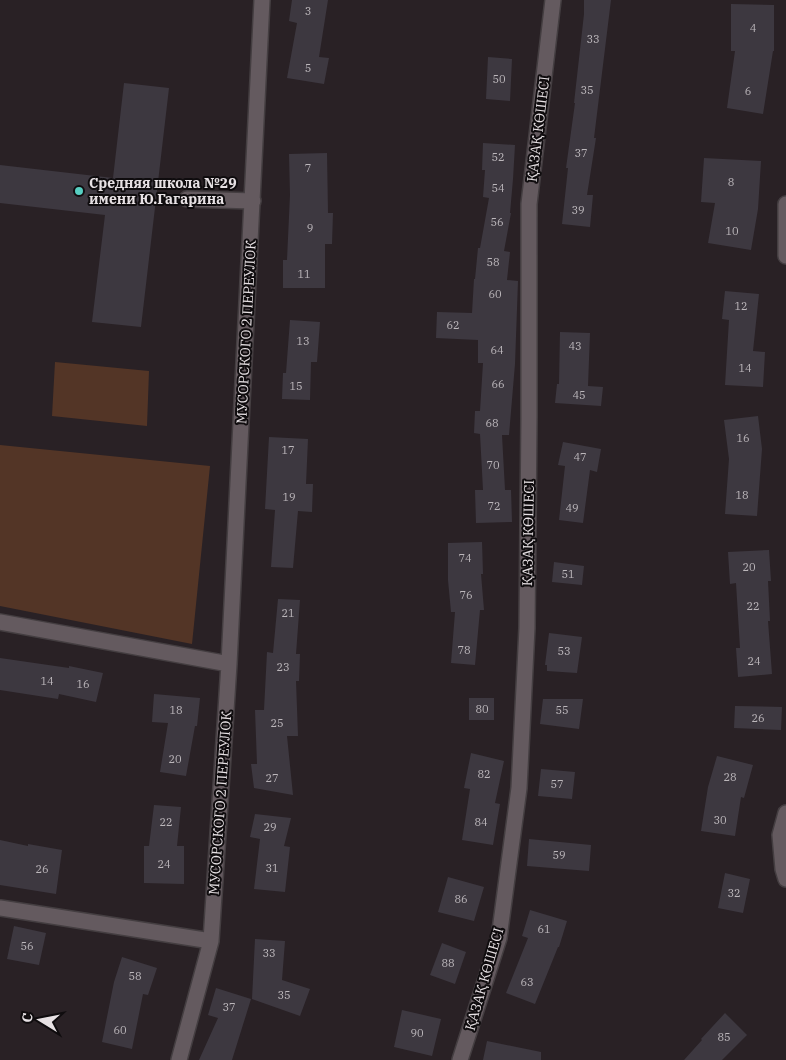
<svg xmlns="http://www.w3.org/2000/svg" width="786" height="1060" font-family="'IBM Plex Serif',serif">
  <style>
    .green { fill: #533526 }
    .building { fill: #3d3840 }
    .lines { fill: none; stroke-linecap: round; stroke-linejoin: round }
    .minor-casing { stroke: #443e41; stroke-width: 18 }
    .minor { stroke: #645a5f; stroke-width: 15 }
    .poi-dot { fill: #57cec1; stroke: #0f0c0e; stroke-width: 2 }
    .labels { text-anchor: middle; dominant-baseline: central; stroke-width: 4; stroke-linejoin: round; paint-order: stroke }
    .number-label { font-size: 11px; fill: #bcb7bb }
    .street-label { font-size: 14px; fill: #e7e1e4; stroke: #0f0c0e }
    .poi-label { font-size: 14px; font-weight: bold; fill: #e7e1e4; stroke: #0f0c0e; text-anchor: start }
  </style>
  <rect width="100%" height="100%" fill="#292125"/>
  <path class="green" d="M 55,362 L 149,371 L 147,426 L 52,416 Z
    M 0,445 L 210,466 L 192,644 L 0,606 Z"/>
  <path class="building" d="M 292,0 L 328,0 L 319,57 L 329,58 L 324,84 L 287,78 L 297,23 L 289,21 Z
    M 584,0 L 611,0 L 594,138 L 596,138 L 587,195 L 593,195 L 590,227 L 562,224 L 568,168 L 566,168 L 575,103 L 574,103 L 584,14 Z
    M 731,4 L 774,5 L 774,51 L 773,51 L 763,114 L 727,108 L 735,51 L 731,51 Z
    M 488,57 L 512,59 L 510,101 L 486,99 Z
    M 124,83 L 169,88 L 141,327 L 92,322 L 105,215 L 0,203 L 0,165 L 113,178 Z
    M 483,143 L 515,145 L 513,179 L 510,213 L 511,213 L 504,251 L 510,252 L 507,280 L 518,281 L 515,364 L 509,435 L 502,435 L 505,490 L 511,490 L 512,522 L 476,523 L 475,490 L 483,490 L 480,434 L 474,433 L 475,411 L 480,411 L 483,363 L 478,363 L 478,340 L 436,338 L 437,312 L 472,313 L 474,279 L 475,279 L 478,248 L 480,248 L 489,198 L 483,197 L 485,170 L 482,170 Z
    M 327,153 L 328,213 L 333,213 L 332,244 L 325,244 L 325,288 L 283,288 L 283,260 L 287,260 L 290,195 L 289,154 Z
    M 704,158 L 761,161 L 758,209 L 751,250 L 708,243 L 715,203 L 701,202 Z
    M 725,291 L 759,294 L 753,351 L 765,352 L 763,387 L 725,385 L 729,320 L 722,319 Z
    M 290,320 L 320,322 L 317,362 L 311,362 L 310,400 L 282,399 L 283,373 L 286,373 Z
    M 560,332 L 590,333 L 588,386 L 603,387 L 601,406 L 555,403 L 557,384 L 559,384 Z
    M 758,416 L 762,449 L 757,516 L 725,514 L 729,459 L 724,420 Z
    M 269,437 L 308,439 L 306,484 L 313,484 L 312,512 L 298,511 L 293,568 L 271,567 L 275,510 L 265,509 Z
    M 563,442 L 601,449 L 597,472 L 590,470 L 583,523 L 559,520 L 565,466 L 558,465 Z
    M 482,542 L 483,574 L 481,574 L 484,610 L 480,610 L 475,665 L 451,663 L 455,612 L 451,612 L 448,580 L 448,543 Z
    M 769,550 L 771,581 L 768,581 L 770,621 L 768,621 L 772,674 L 738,677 L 736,648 L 740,648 L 736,583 L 730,584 L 728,552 Z
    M 554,562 L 584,566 L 582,585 L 552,582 Z
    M 278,599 L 300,600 L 296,654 L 300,654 L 299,681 L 296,681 L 298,736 L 287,736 L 293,795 L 254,788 L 251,764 L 257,764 L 255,710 L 264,710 L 267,652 L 273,653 Z
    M 549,633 L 582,637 L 577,673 L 547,671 L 547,665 L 545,665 Z
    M 0,658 L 69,668 L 69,666 L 103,673 L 96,702 L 59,694 L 58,699 L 0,690 Z
    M 154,694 L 200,698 L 197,726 L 195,726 L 186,776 L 160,772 L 168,723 L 152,722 Z
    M 469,698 L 494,698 L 494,720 L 469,720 Z
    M 543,699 L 583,699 L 579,729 L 540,724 Z
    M 735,706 L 782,707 L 781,730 L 734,728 Z
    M 471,753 L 504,761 L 495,803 L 500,804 L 493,845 L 462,840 L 470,789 L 464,788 Z
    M 717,756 L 753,765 L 744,798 L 741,797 L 735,836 L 701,831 L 708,787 Z
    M 541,769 L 575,772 L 572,799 L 538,796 Z
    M 154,805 L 181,807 L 177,846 L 184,846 L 184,884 L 144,883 L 144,846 L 149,846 Z
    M 255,814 L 291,818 L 284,846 L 290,847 L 285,892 L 254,889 L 260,839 L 250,837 Z
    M 529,839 L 591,845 L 589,871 L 527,866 Z
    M 0,840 L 28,846 L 28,844 L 62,850 L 56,894 L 0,885 Z
    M 725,873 L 750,879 L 743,913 L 718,908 Z
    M 448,877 L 484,887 L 474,921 L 438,912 Z
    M 530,910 L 567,921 L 559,947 L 558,947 L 535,1004 L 506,993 L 528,938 L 522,936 Z
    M 14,926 L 46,933 L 39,965 L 7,959 Z
    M 255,939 L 285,941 L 282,980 L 310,989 L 300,1016 L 252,999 Z
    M 442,943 L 466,952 L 455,984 L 430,975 Z
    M 122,957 L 157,968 L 148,995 L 143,994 L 132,1049 L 102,1042 L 114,982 Z
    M 216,988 L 251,999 L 232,1060 L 199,1060 L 218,1018 L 208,1015 Z
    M 402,1010 L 441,1019 L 432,1056 L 394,1047 Z
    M 725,1013 L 747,1035 L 722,1060 L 684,1060 L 702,1040 L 701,1039 Z
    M 487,1041 L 541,1052 L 541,1060 L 483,1060 Z"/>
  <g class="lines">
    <g class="minor-casing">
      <path id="minor" d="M 187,199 L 253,201
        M 786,204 L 786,256
        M 0,622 L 229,664
        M 786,813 L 780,835 L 783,869 L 786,879
        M 0,908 L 211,941
        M 179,1060 L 211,941 L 229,664 L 262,0
        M 460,1060 L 499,938 L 519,788 L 527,628 L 529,418 L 529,204 L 553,0"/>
    </g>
    <use href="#minor" class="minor"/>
  </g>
  <circle class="poi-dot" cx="79" cy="191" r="5"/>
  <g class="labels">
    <g class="number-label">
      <text x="308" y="11">3</text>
      <text x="753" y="28">4</text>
      <text x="593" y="39">33</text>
      <text x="308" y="68">5</text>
      <text x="499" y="79">50</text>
      <text x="587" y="90">35</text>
      <text x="748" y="91">6</text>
      <text x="581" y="153">37</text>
      <text x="498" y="157">52</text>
      <text x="308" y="168">7</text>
      <text x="731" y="182">8</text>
      <text x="498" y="188">54</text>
      <text x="578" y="210">39</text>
      <text x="497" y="222">56</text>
      <text x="310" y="228">9</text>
      <text x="732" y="231">10</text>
      <text x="493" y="262">58</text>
      <text x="304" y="274">11</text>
      <text x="495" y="294">60</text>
      <text x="741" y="306">12</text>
      <text x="453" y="325">62</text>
      <text x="303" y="341">13</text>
      <text x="575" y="346">43</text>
      <text x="497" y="350">64</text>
      <text x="745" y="368">14</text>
      <text x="498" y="384">66</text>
      <text x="296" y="386">15</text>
      <text x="579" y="395">45</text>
      <text x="492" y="423">68</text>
      <text x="743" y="438">16</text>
      <text x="288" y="450">17</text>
      <text x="580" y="457">47</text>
      <text x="493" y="465">70</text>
      <text x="742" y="495">18</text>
      <text x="289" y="497">19</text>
      <text x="494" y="506">72</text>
      <text x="572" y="508">49</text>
      <text x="465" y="558">74</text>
      <text x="749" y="567">20</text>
      <text x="568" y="574">51</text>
      <text x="466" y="595">76</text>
      <text x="753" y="606">22</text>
      <text x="288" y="613">21</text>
      <text x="464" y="650">78</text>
      <text x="564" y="651">53</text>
      <text x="754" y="661">24</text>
      <text x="283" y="667">23</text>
      <text x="47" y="681">14</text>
      <text x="83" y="684">16</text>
      <text x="482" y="709">80</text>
      <text x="176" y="710">18</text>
      <text x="562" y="710">55</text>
      <text x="758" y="718">26</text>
      <text x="277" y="723">25</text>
      <text x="175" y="759">20</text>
      <text x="484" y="774">82</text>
      <text x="730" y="777">28</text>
      <text x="272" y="778">27</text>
      <text x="557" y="784">57</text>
      <text x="720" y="820">30</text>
      <text x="166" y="822">22</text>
      <text x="481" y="822">84</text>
      <text x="270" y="827">29</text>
      <text x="559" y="855">59</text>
      <text x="164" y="864">24</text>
      <text x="272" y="868">31</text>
      <text x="42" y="869">26</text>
      <text x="734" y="893">32</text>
      <text x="461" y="899">86</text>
      <text x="544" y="929">61</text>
      <text x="27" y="946">56</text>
      <text x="269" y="953">33</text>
      <text x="448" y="963">88</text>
      <text x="135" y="976">58</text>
      <text x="527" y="982">63</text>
      <text x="284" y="995">35</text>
      <text x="229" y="1007">37</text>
      <text x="120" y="1030">60</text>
      <text x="417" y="1033">90</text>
      <text x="724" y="1037">85</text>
    </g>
    <g class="street-label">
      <text transform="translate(538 129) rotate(-83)">ҚАЗАҚ КӨШЕСІ</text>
      <text transform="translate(246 332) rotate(-87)">МУСОРСКОГО 2 ПЕРЕУЛОК</text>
      <text transform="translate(528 533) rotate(-89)">ҚАЗАҚ КӨШЕСІ</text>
      <text transform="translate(220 803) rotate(-86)">МУСОРСКОГО 2 ПЕРЕУЛОК</text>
      <text transform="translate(484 979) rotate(-74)">ҚАЗАҚ КӨШЕСІ</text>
    </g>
    <g class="poi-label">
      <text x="89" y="183">Средняя школа №29<tspan x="89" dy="16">имени Ю.Гагарина</tspan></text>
    </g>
  </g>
  <g transform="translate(40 1020) rotate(280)" stroke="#0f0c0e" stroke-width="4" paint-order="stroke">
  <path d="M0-4L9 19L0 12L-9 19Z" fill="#e7e1e4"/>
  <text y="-8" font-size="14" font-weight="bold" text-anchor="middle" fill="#e7e1e4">С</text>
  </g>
</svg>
